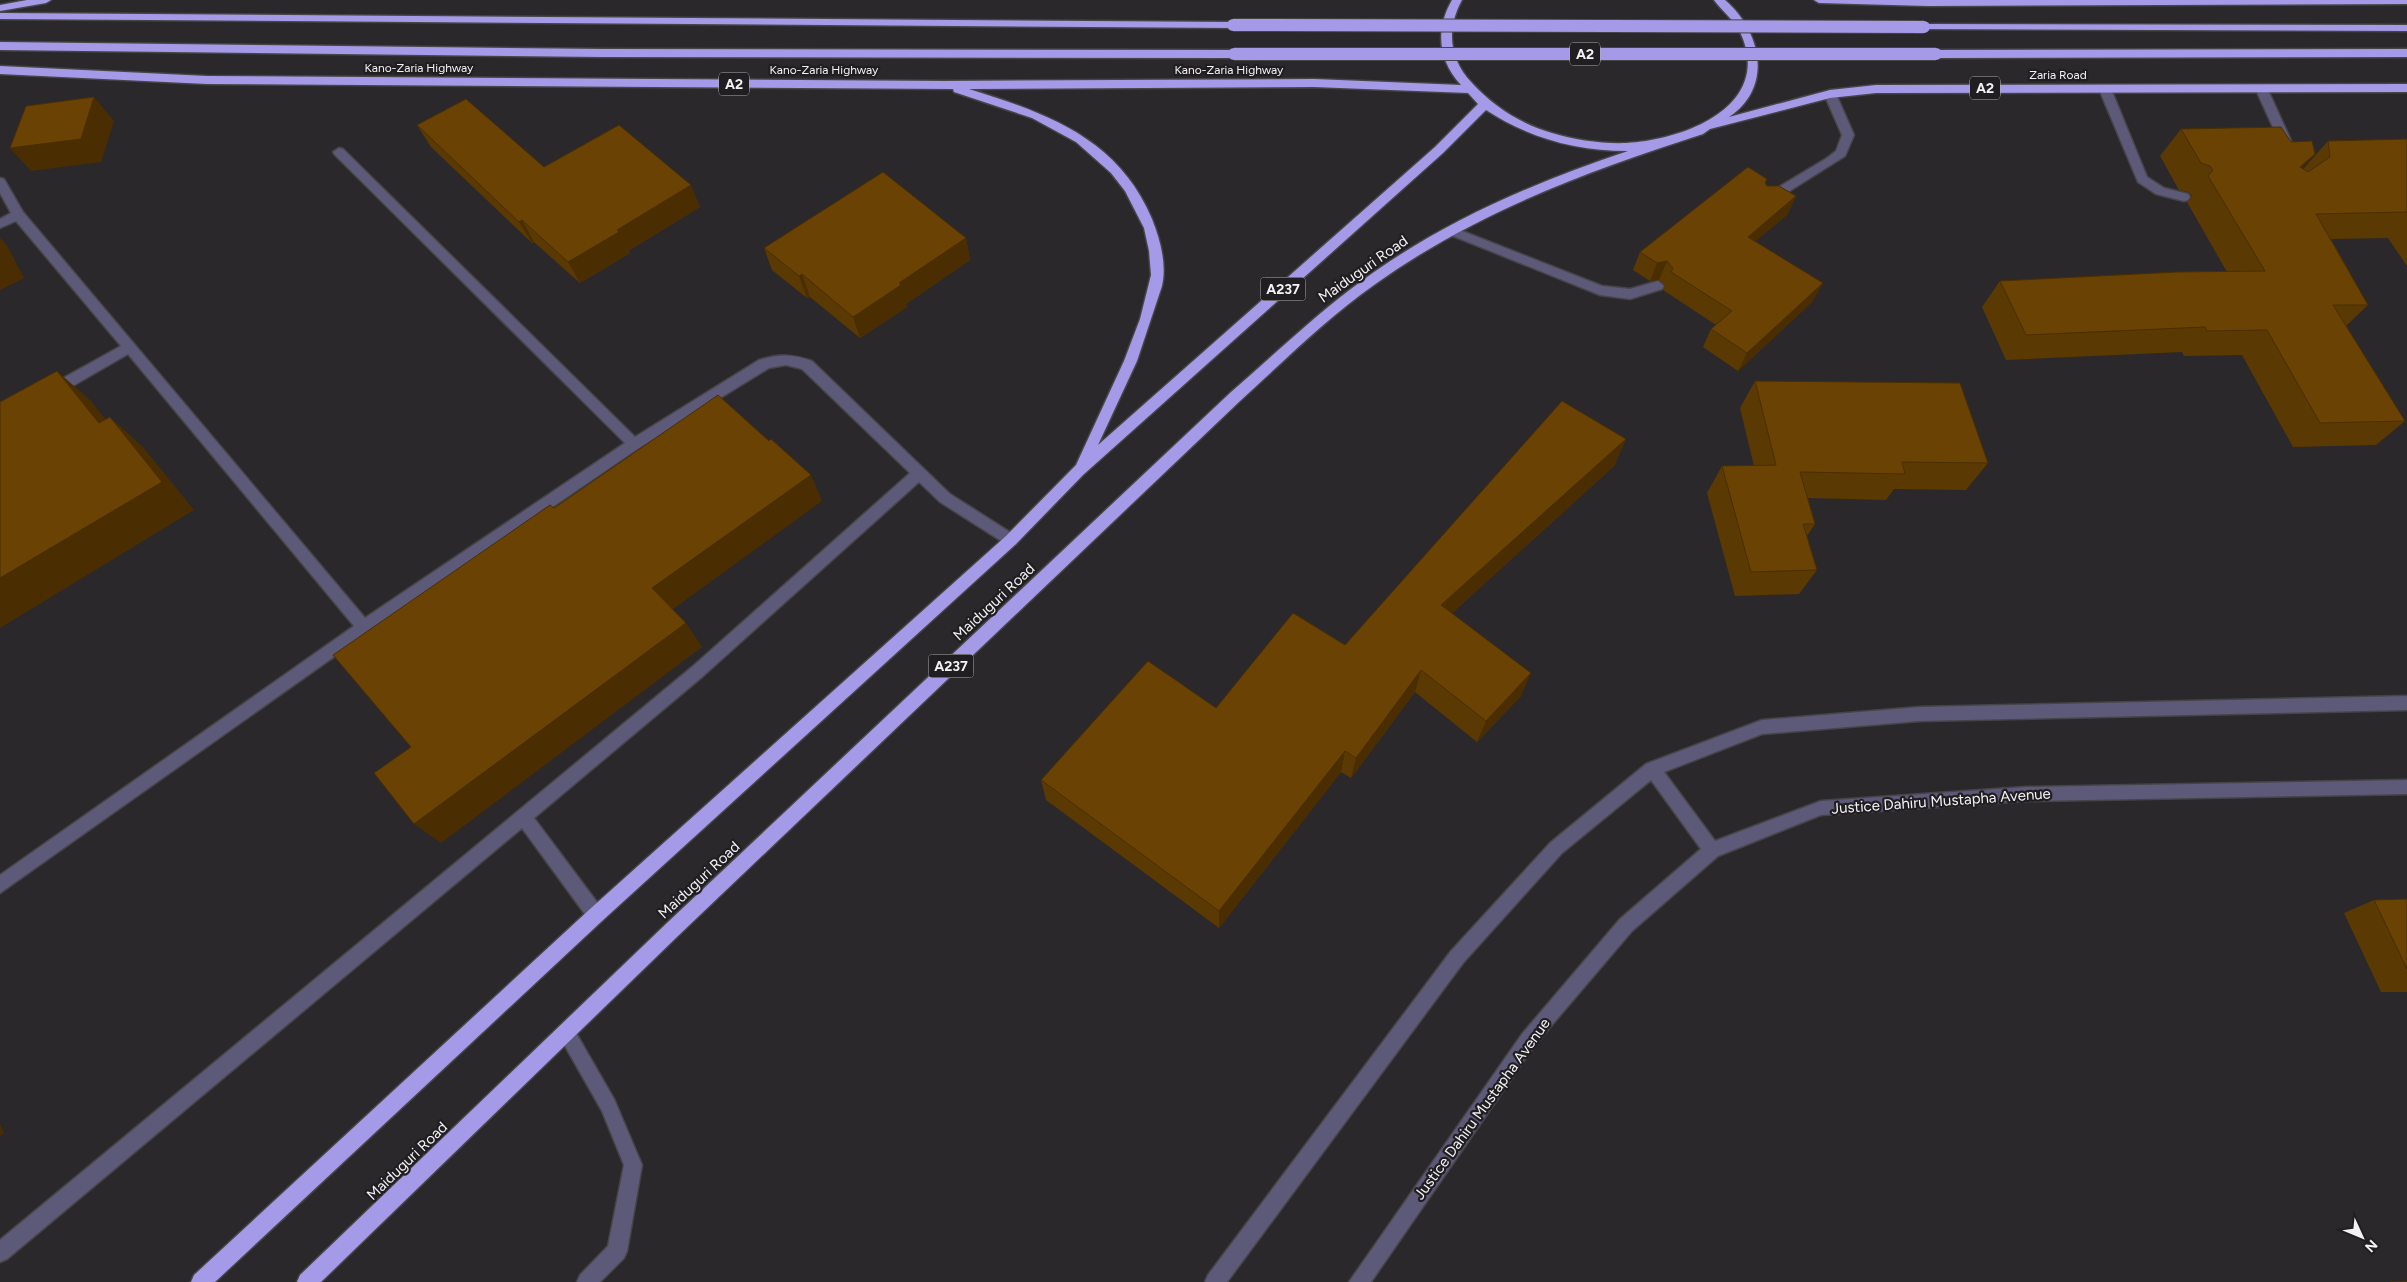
<svg xmlns="http://www.w3.org/2000/svg" width="2407" height="1282" font-family="Figtree,sans-serif">
  <style>
    .lines { fill: none; stroke-linecap: round; stroke-linejoin: round }
    .minor-casing { stroke: #474447; stroke-width: 3 }
    .highway-casing { stroke: #474447; stroke-width: 3 }
    .minor { fill: #5d5978; fill-rule: evenodd }
    .highway { fill: #a49ae7; fill-rule: evenodd }
    .highway-bridge-casing { stroke: #474447; stroke-width: 14; stroke-linecap: butt }
    .highway-bridge { stroke: #a49ae7; stroke-width: 12 }
    .wall { fill: #5b3903 }
    .shaded-wall { fill: #4a2e02 }
    .building { fill: #6a4203; stroke: #4a2e02 }
    .labels { text-anchor: middle; dominant-baseline: central; stroke-width: 4.5; stroke-linejoin: round; paint-order: stroke }
    .far-street-label { font-size: 12px; fill: #f3f1f3; stroke: #211e21 }
    .shield { fill: #211e21; stroke: #b4b2b4; stroke-width: 1 }
    .shield-label { font-size: 14px; font-weight: bold; fill: #f3f1f3 }
    .street-label { font-size: 15px; fill: #f3f1f3; stroke: #211e21 }
  </style>
  <rect width="100%" height="100%" fill="#2b282b"/>
  <g class="lines">
    <g class="minor-casing">
      <path id="minor" d="M 2105,85 L 2111,89 L 2147,177 L 2164,188 L 2188,194 L 2190,197 L 2188,200 L 2184,201 L 2156,194 L 2138,182 L 2099,89 Z
        M 2262,86 L 2268,90 L 2293,145 L 2291,148 L 2287,149 L 2281,145 L 2256,90 Z
        M 1830,90 L 1836,94 L 1854,135 L 1845,156 L 1772,202 L 1764,202 L 1762,199 L 1764,196 L 1827,158 L 1836,151 L 1842,135 L 1824,94 Z
        M 339,148 L 343,149 L 635,437 L 759,360 C 779,354 792,354 812,361 L 950,494 L 1016,536 L 1018,540 L 1016,544 L 1011,546 L 1006,544 L 940,502 L 919,482 L 702,677 L 534,818 L 602,909 L 604,915 L 602,921 L 596,923 L 590,921 L 522,828 L 7,1259 L 0,1262 L 0,1240 L 692,667 L 910,473 L 802,369 L 786,365 L 769,368 L 639,448 L 369,632 L 0,893 L 0,875 L 354,626 L 128,354 L 57,395 L 47,395 L 45,391 L 47,387 L 121,346 L 16,221 L 0,228 L 0,219 L 11,213 L 0,193 L 0,178 L 4,179 L 23,212 L 365,618 L 625,443 L 335,155 L 333,152 Z
        M 1452,227 L 1602,286 L 1630,289 L 1658,281 L 1664,286 L 1662,289 L 1630,299 L 1600,295 L 1448,234 L 1446,231 Z
        M 2407,696 L 2407,710 L 1920,721 L 1762,734 L 1664,772 L 1715,841 L 1821,801 L 2026,787 L 2407,780 L 2407,794 L 2026,801 L 1821,815 L 1718,856 L 1632,931 L 1534,1046 L 1371,1282 L 1349,1282 L 1522,1034 L 1620,919 L 1701,849 L 1651,780 L 1562,853 L 1463,963 L 1227,1282 L 1205,1282 L 1208,1275 L 1451,951 L 1550,843 L 1646,764 L 1762,720 L 1920,707 Z
        M 566,1023 L 572,1026 L 614,1099 L 642,1165 L 627,1251 L 624,1258 L 600,1282 L 577,1282 L 580,1275 L 608,1246 L 624,1165 L 602,1111 L 557,1032 L 560,1026 Z"/>
    </g>
    <g class="highway-casing">
      <path id="highway" d="M 27,0 L 51,0 L 46,3 L 0,11 L 0,5 Z
        M 1452,0 L 1462,0 C 1446,29 1449,59 1472,83 C 1494,107 1521,124 1552,133 C 1575,140 1602,144 1627,143 C 1684,140 1775,106 1740,32 C 1733,19 1722,11 1714,0 L 1725,0 C 1761,31 1774,87 1729,117 L 1830,90 L 1876,85 L 2407,84 L 2407,92 L 1876,93 L 1830,98 L 1710,129 L 1703,134 C 1588,171 1474,213 1374,285 C 1326,319 1284,361 1240,401 L 680,934 L 321,1282 L 297,1282 L 300,1275 L 668,922 L 1230,393 C 1274,355 1316,314 1363,280 C 1442,222 1535,182 1628,151 C 1576,151 1529,138 1486,110 L 1443,153 L 1083,475 L 1016,544 L 602,921 L 215,1282 L 191,1282 L 194,1275 L 590,909 L 1006,536 L 1076,465 L 1124,361 L 1140,319 L 1151,275 L 1149,251 L 1144,228 L 1125,191 L 1111,173 L 1076,142 L 1032,118 L 954,92 L 953,89 L 207,84 L 0,74 L 0,66 L 207,76 L 944,81 L 1314,79 L 1461,85 C 1438,60 1435,29 1452,0 ZM 1314,87 L 1468,93 L 1478,104 L 1435,147 L 1098,445 L 1137,361 L 1162,286 C 1167,264 1160,239 1152,219 C 1118,138 1046,113 969,89 Z
        M 1814,0 L 2407,0 L 2407,4 L 1928,6 L 1819,3 Z
        M 0,13 L 1233,22 L 1238,25 L 1233,28 L 0,19 Z
        M 1924,24 L 2407,25 L 2407,31 L 1920,29 L 1920,25 Z
        M 0,42 L 602,49 L 1234,50 L 1240,54 L 1234,58 L 602,57 L 0,50 Z
        M 2407,49 L 2407,57 L 1936,58 L 1930,54 L 1936,50 Z"/>
    </g>
    <use href="#minor" class="minor"/>
    <use href="#highway" class="highway"/>
    <g class="highway-bridge-casing">
      <path id="highway-bridge" d="M 1233,25 L 1924,27
        M 1234,54 L 1936,54"/>
    </g>
    <use href="#highway-bridge" class="highway-bridge"/>
  </g>
  <path class="wall" d="M 417,125 L 544,167 L 700,207 L 628,251 L 630,253 L 580,283 L 534,242 L 532,243 L 431,147 Z
    M 2181,129 L 2302,168 L 2304,170 L 2304,168 L 2328,141 L 2407,139 L 2407,266 L 2388,238 L 2331,239 L 2368,305 L 2346,326 L 2405,421 L 2376,445 L 2293,447 L 2242,355 L 2184,356 L 2182,352 L 2006,360 L 1982,307 L 2000,281 L 2227,272 L 2187,202 L 2192,196 L 2188,192 L 2179,190 L 2160,156 Z
    M 1765,183 L 1767,186 L 1796,196 L 1787,215 L 1755,241 L 1813,301 L 1738,371 L 1703,347 L 1711,329 L 1716,325 L 1663,290 L 1665,285 L 1659,280 L 1650,281 L 1633,270 L 1640,252 Z
    M 966,238 L 970,260 L 906,304 L 907,307 L 860,338 L 810,297 L 807,298 L 772,270 L 764,248 Z
    M 1755,381 L 1988,463 L 1966,490 L 1894,489 L 1886,500 L 1808,498 L 1815,524 L 1807,536 L 1817,570 L 1799,594 L 1735,596 L 1707,493 L 1722,466 L 1754,466 L 1740,408 Z
    M 1626,439 L 1614,466 L 1452,613 L 1521,696 L 1477,742 L 1415,692 L 1351,778 L 1341,772 L 1219,928 L 1046,800 L 1041,780 L 1216,708 L 1345,645 Z
    M 2407,899 L 2407,992 L 2381,992 L 2344,913 L 2374,900 Z"/>
  <path class="shaded-wall" d="M 94,97 L 114,121 L 101,162 L 31,171 L 10,148 Z
    M 2315,154 L 2291,180 L 2300,167 Z
    M 691,185 L 700,207 L 628,251 L 630,253 L 580,283 L 568,262 L 617,230 Z
    M 1796,196 L 1787,215 L 1739,255 L 1748,237 Z
    M 522,220 L 534,242 L 532,243 L 519,222 Z
    M 0,238 L 6,244 L 24,278 L 0,290 Z
    M 966,238 L 970,260 L 906,304 L 907,307 L 860,338 L 853,317 L 899,283 Z
    M 1667,261 L 1659,280 L 1650,281 L 1657,263 Z
    M 802,274 L 810,297 L 807,298 L 799,276 Z
    M 1823,283 L 1813,301 L 1738,371 L 1747,353 Z
    M 57,371 L 91,401 L 132,453 L 99,423 Z
    M 110,417 L 143,447 L 194,510 L 0,628 L 0,578 Z
    M 1626,439 L 1614,466 L 1434,629 L 1441,605 Z
    M 811,475 L 822,501 L 669,612 L 652,588 Z
    M 686,623 L 702,647 L 441,843 L 414,824 Z
    M 1421,670 L 1415,692 L 1351,778 L 1356,758 Z
    M 1531,673 L 1521,696 L 1477,742 L 1486,721 Z
    M 1345,751 L 1341,772 L 1219,928 L 1219,911 Z
    M 0,1124 L 4,1133 L 0,1136 Z"/>
  <path class="building" d="M 94,97 L 81,139 L 10,148 L 26,106 Z
    M 466,99 L 544,167 L 619,125 L 691,185 L 617,230 L 619,232 L 568,262 L 522,220 L 519,222 L 417,125 Z
    M 2281,127 L 2291,142 L 2312,141 L 2315,154 L 2300,167 L 2308,172 L 2330,157 L 2328,141 L 2407,139 L 2407,212 L 2316,214 L 2368,305 L 2333,305 L 2405,421 L 2320,423 L 2267,330 L 2207,331 L 2205,327 L 2026,335 L 2000,281 L 2177,272 L 2265,271 L 2208,176 L 2213,170 L 2210,166 L 2201,163 L 2181,129 Z
    M 1748,167 L 1767,179 L 1765,183 L 1767,186 L 1779,186 L 1796,196 L 1748,237 L 1823,283 L 1747,353 L 1711,329 L 1732,311 L 1671,272 L 1673,268 L 1667,261 L 1657,263 L 1640,252 Z
    M 883,172 L 966,238 L 899,283 L 901,285 L 853,317 L 802,274 L 799,276 L 764,248 Z
    M 57,371 L 99,423 L 110,417 L 162,482 L 0,578 L 0,402 Z
    M 1755,381 L 1960,383 L 1988,463 L 1902,462 L 1905,474 L 1800,472 L 1815,524 L 1803,524 L 1817,570 L 1751,572 L 1722,466 L 1776,465 Z
    M 718,395 L 769,441 L 771,439 L 811,475 L 652,588 L 686,623 L 414,824 L 374,773 L 411,747 L 333,655 L 550,505 L 554,508 Z
    M 1562,401 L 1626,439 L 1441,605 L 1531,673 L 1486,721 L 1421,670 L 1356,758 L 1345,751 L 1219,911 L 1041,780 L 1148,661 L 1216,708 L 1293,613 L 1345,645 Z
    M 2407,899 L 2407,969 L 2374,900 Z
    M 2407,1281 L 2407,1282 L 2390,1282 Z"/>
  <g class="labels">
    <g class="far-street-label">
      <text x="419" y="68">Kano-Zaria Highway</text>
      <text x="824" y="70">Kano-Zaria Highway</text>
      <text x="1229" y="70">Kano-Zaria Highway</text>
      <text x="2058" y="75">Zaria Road</text>
    </g>
    <g class="shield">
      <rect x="1570" y="42.5" width="30" height="23" rx="4"/>
      <rect x="719" y="72.5" width="30" height="23" rx="4"/>
      <rect x="1970" y="76.5" width="30" height="23" rx="4"/>
      <rect x="1260.5" y="277.5" width="45" height="23" rx="4"/>
      <rect x="928.5" y="654.5" width="45" height="23" rx="4"/>
    </g>
    <g class="shield-label">
      <text x="1585" y="54">A2</text>
      <text x="734" y="84">A2</text>
      <text x="1985" y="88">A2</text>
      <text x="1283" y="289">A237</text>
      <text x="951" y="666">A237</text>
    </g>
    <g class="street-label">
      <text transform="translate(1363 269) rotate(-35)">Maiduguri Road</text>
      <text transform="translate(994 602) rotate(-43)">Maiduguri Road</text>
      <text transform="translate(1941 801) rotate(-4)">Justice Dahiru Mustapha Avenue</text>
      <text transform="translate(699 880) rotate(-43)">Maiduguri Road</text>
      <text transform="translate(1482 1109) rotate(-54)">Justice Dahiru Mustapha Avenue</text>
      <text transform="translate(407 1161) rotate(-44)">Maiduguri Road</text>
    </g>
  </g>
  <g transform="translate(2362 1237) rotate(134)" stroke="#211e21" stroke-width="4" paint-order="stroke">
  <path d="M0-4L9 19L0 12L-9 19Z" fill="#f3f1f3"/>
  <text y="-8" font-size="14" font-weight="bold" text-anchor="middle" fill="#f3f1f3">N</text>
  </g>
</svg>
